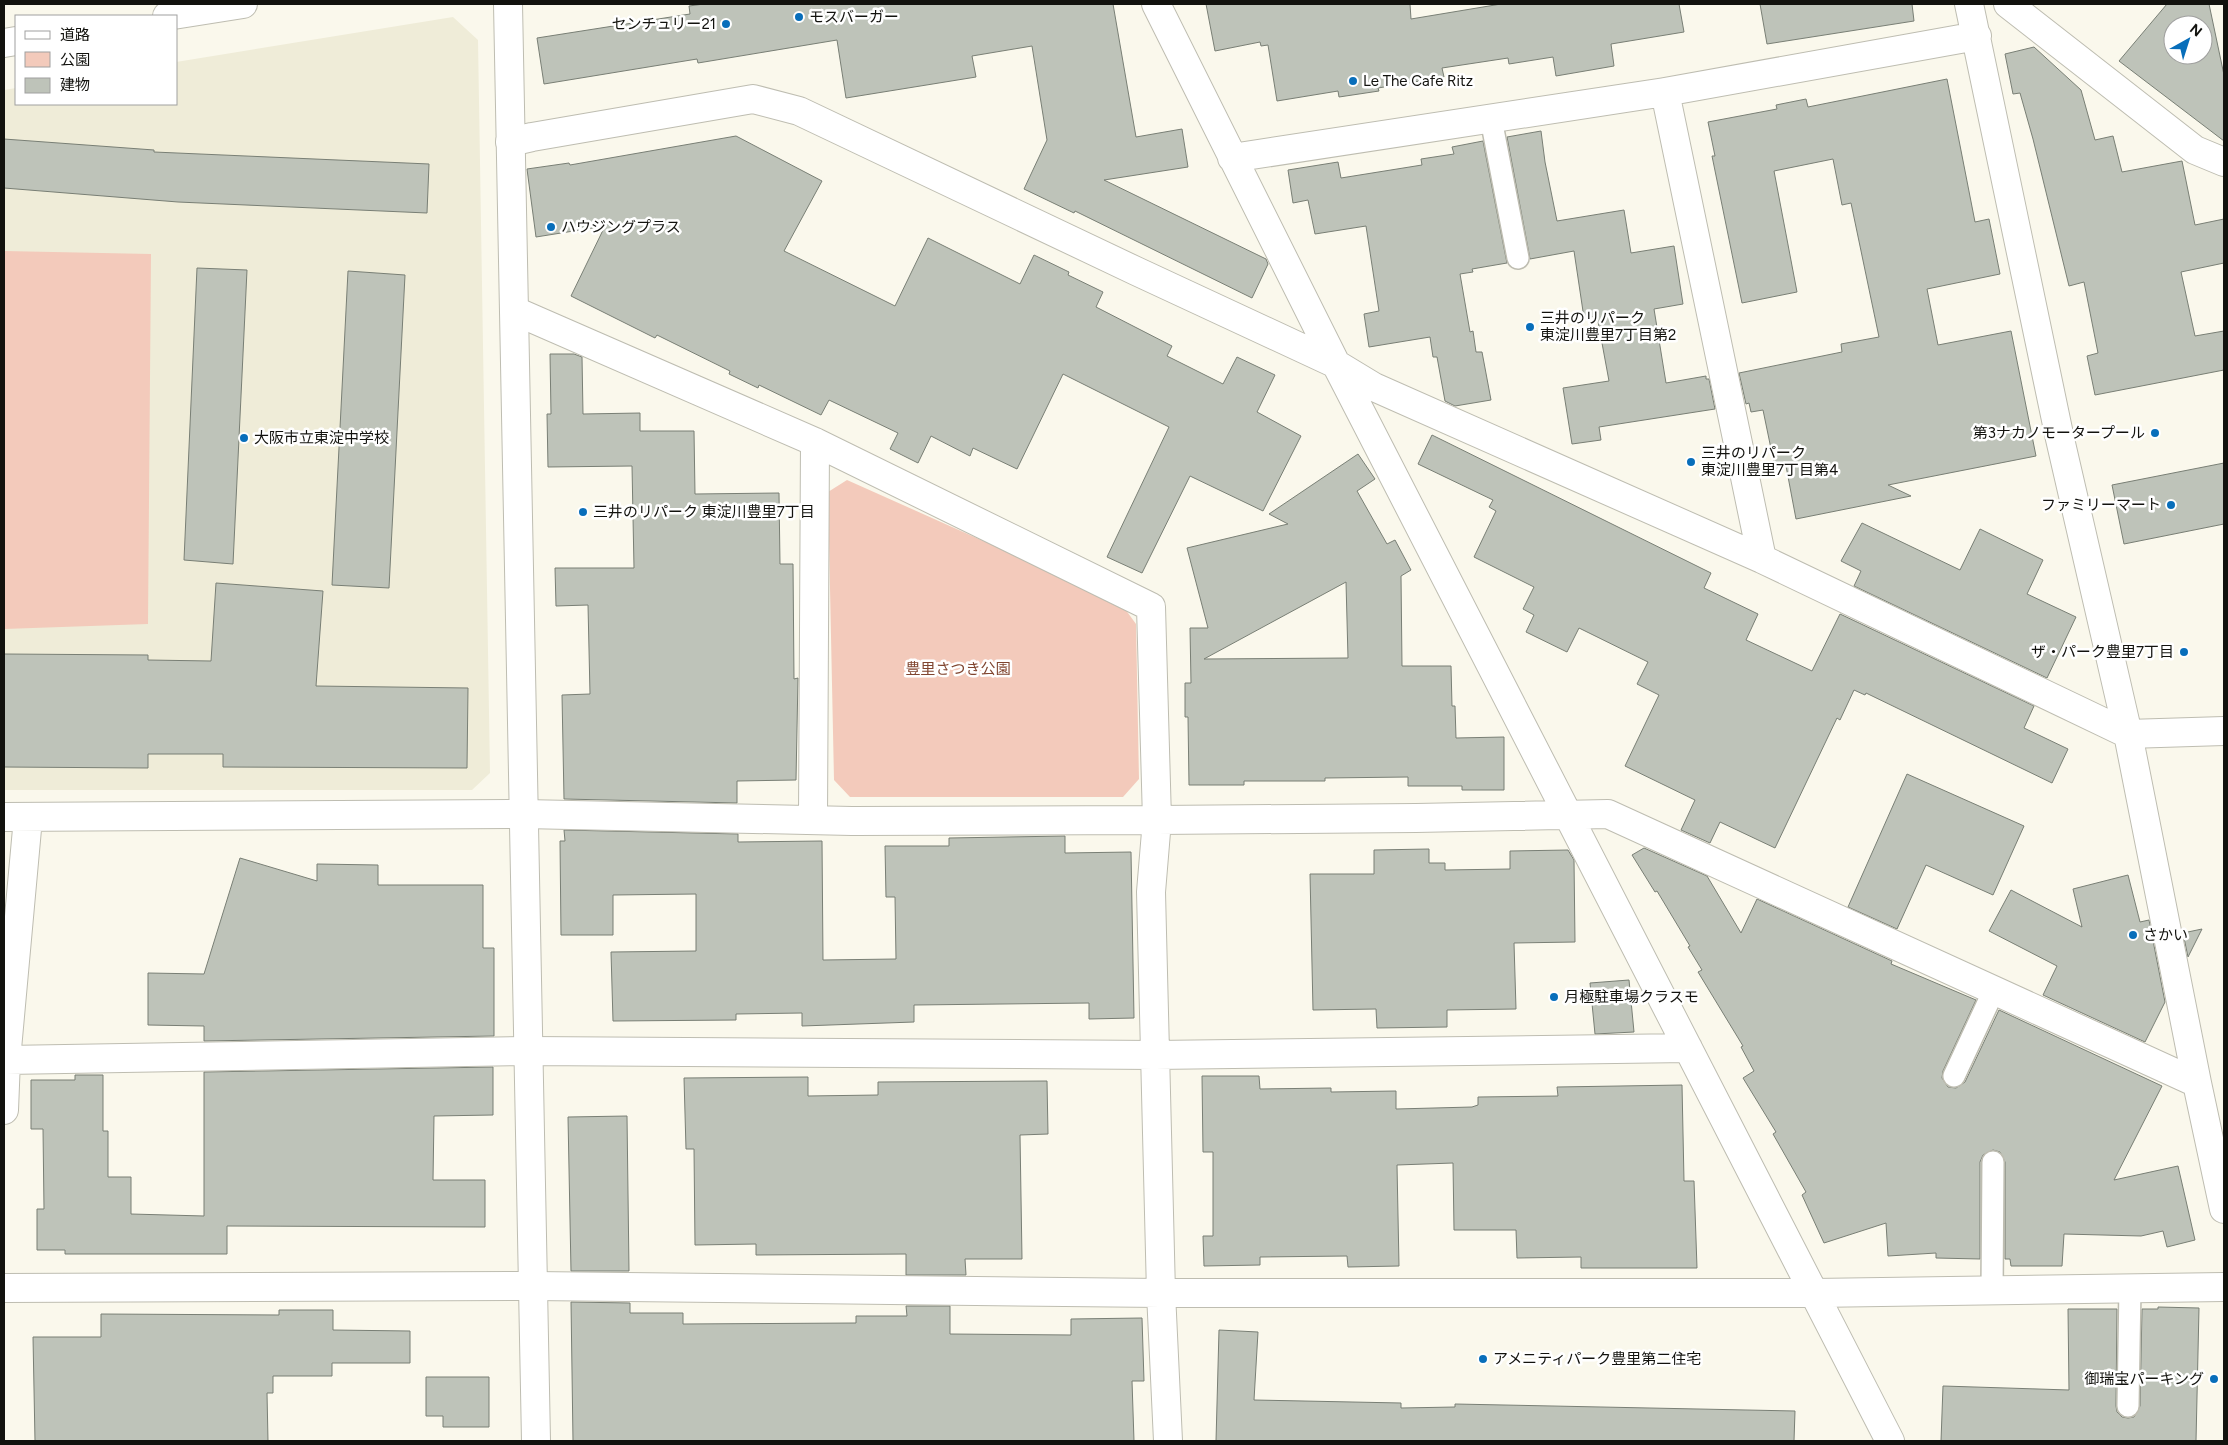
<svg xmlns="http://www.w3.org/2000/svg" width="2228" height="1445" font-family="Figtree,'Noto Sans JP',sans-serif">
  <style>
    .built { fill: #efecd8 }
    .green { fill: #f3cabb }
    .building { fill: #bec3b9; stroke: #797f75; fill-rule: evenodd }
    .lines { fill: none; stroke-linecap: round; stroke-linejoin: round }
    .service-casing { stroke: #bebdb1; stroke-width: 24 }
    .minor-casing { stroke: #bebdb1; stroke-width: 30 }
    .tertiary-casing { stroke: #bebdb1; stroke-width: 30 }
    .primary-casing { stroke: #bebdb1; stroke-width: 30 }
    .service { stroke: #fff; stroke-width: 21 }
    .minor { stroke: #fff; stroke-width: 28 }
    .tertiary { stroke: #fff; stroke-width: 28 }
    .primary { stroke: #fff; stroke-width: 28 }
    .poi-dot { fill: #086eba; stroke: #fff; stroke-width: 2 }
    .labels { text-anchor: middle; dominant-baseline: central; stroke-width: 5; stroke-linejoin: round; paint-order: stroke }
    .poi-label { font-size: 15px; fill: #12120e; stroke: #fff; text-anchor: start }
    .park-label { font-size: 15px; fill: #80452f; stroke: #fff }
  </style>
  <rect width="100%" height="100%" fill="#faf8ec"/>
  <path class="built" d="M 453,17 L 478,40 L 490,773 L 472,790 L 4,790 L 4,90 L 16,88 L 16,104 L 176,104 L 176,62 Z"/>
  <path class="green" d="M 4,251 L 151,254 L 148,624 L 4,629 Z
    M 847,480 L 1120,602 L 1136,624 L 1139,779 L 1123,797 L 850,797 L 834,780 L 828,492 Z"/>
  <path class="building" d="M 704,4 L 1113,4 L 1136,137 L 1182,129 L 1188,167 L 1104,180 L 1266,259 L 1268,264 L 1252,298 L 1075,211 L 1074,213 L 1024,189 L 1047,140 L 1032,46 L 972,56 L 976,77 L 846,98 L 837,40 L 698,63 L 697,59 L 544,84 L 537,38 L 690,14 L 689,6 Z
    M 1206,4 L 1410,4 L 1411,19 L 1501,4 L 1679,4 L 1684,32 L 1611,44 L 1614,66 L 1556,76 L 1553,57 L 1509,64 L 1508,58 L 1442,68 L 1444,77 L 1378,88 L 1379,91 L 1339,97 L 1338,91 L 1277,101 L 1268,45 L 1261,46 L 1260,42 L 1215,51 Z
    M 1760,4 L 1912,4 L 1914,21 L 1767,44 Z
    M 2167,4 L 2209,4 L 2224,75 L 2224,141 L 2119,61 ZM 2173,25 L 2203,25 L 2203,55 L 2173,55 Z
    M 2034,47 L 2081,90 L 2095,140 L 2113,136 L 2122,172 L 2182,161 L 2195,225 L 2224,219 L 2224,263 L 2181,272 L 2195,336 L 2224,331 L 2224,370 L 2095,395 L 2087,356 L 2098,353 L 2084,282 L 2069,286 L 2033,139 L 2020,93 L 2013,94 L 2005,54 Z
    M 1947,79 L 1975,222 L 1989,219 L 2000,274 L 1927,289 L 1938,345 L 2011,331 L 2036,456 L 1888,485 L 1911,496 L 1796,519 L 1786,466 L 1775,468 L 1763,410 L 1751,412 L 1749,403 L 1746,404 L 1739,373 L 1842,352 L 1841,344 L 1879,337 L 1851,203 L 1842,205 L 1833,159 L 1774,171 L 1797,292 L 1742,303 L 1712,156 L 1715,156 L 1708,122 L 1777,109 L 1776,105 L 1806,99 L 1808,107 Z
    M 1541,131 L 1545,162 L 1557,221 L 1624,210 L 1631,253 L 1674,246 L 1683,304 L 1654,309 L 1666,383 L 1706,376 L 1706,379 L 1709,379 L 1715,409 L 1599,427 L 1601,440 L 1572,444 L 1563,388 L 1609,381 L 1597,316 L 1584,318 L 1574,251 L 1530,259 L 1507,137 Z
    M 736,136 L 822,181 L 784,251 L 895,306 L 928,238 L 1020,284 L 1034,255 L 1069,272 L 1068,275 L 1103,292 L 1096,307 L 1172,346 L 1167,356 L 1223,384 L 1237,357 L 1275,375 L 1257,412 L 1301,436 L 1263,511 L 1190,476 L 1142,573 L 1107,557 L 1169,427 L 1063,374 L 1017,469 L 973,448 L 970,456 L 931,436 L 918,463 L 890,449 L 898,433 L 829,400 L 821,415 L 759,385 L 758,388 L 729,374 L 730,371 L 657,335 L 655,338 L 571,296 L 605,226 L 536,237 L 527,169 L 569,163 L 570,165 Z
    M 4,139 L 154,150 L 154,152 L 429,164 L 427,213 L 178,202 L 4,188 Z
    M 1483,141 L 1507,263 L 1472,269 L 1473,272 L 1460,274 L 1470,332 L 1473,331 L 1476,352 L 1482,352 L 1491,400 L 1455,406 L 1445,401 L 1437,357 L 1433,357 L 1430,337 L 1369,347 L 1364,314 L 1379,311 L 1366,226 L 1315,234 L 1308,200 L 1293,203 L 1288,170 L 1338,162 L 1341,178 L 1422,165 L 1421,159 L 1454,154 L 1452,147 Z
    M 197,268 L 247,270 L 233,564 L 184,560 Z
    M 348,271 L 405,275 L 389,588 L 332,585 Z
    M 550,354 L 574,354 L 582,357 L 583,414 L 640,413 L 640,431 L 694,431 L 695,494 L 779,493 L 780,564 L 793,564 L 794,679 L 798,678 L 796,780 L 737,781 L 737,803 L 564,799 L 562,695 L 590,694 L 588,605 L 556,606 L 555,568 L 634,568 L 632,466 L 548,467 L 547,414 L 551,414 Z
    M 1432,435 L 1711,573 L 1704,588 L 1758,614 L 1746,640 L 1812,671 L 1840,614 L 2034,706 L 2024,728 L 2068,749 L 2052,783 L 1866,693 L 1865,695 L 1854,690 L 1840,720 L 1837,718 L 1775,848 L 1720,822 L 1710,843 L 1681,830 L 1695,800 L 1625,766 L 1659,695 L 1637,684 L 1648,662 L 1579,628 L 1567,652 L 1526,632 L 1534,615 L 1523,609 L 1534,587 L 1474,557 L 1496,511 L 1489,507 L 1493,500 L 1418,464 Z
    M 1358,454 L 1375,479 L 1357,491 L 1387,544 L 1395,540 L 1411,570 L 1401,576 L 1402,666 L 1451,666 L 1452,706 L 1455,706 L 1456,738 L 1504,737 L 1504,790 L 1462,790 L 1462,786 L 1408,786 L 1408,777 L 1325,778 L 1325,781 L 1244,781 L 1244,785 L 1189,785 L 1188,717 L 1185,717 L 1185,683 L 1191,683 L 1190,628 L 1208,628 L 1187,548 L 1288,524 L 1269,514 ZM 1346,582 L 1348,658 L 1204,659 L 1215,653 Z
    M 2224,463 L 2224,524 L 2124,544 L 2112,485 Z
    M 1862,523 L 1960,570 L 1980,529 L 2043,560 L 2027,594 L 2076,617 L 2047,678 L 1854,586 L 1861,571 L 1841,561 Z
    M 216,583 L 323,591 L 316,686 L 468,688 L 467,768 L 223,767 L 223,754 L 148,754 L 148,768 L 4,767 L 4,654 L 148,655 L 148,660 L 211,661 Z
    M 1907,774 L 2024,826 L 1993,895 L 1926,865 L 1897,929 L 1848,907 Z
    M 564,830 L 738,834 L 738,842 L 822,841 L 823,960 L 896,959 L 895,897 L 886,897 L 885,846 L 949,846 L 949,838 L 1065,836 L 1065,853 L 1131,852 L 1134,1018 L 1089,1019 L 1089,1003 L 914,1005 L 914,1022 L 802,1026 L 802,1013 L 736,1014 L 736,1020 L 613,1021 L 611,952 L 696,951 L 696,894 L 613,895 L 613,935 L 561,935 L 560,841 L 565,841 Z
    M 1644,848 L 1707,876 L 1741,933 L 1757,899 L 1892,961 L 1891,964 L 1976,1000 L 1943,1071 L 1942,1078 L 1948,1087 L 1956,1088 L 1965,1082 L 1999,1010 L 2162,1086 L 2114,1180 L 2178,1166 L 2195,1240 L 2167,1247 L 2163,1231 L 2141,1236 L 2064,1234 L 2062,1266 L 2011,1266 L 2010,1259 L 2005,1259 L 2005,1162 L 2000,1152 L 1993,1150 L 1983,1155 L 1980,1162 L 1980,1259 L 1936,1258 L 1936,1253 L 1888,1256 L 1886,1223 L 1824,1243 L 1802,1195 L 1806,1192 L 1773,1134 L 1776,1132 L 1743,1078 L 1754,1071 L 1741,1047 L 1743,1046 L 1698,972 L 1702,970 L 1688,947 L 1690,946 L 1657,891 L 1655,892 L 1632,855 Z
    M 1429,849 L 1429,863 L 1445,863 L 1445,870 L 1510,869 L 1510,851 L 1568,850 L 1574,860 L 1575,942 L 1514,943 L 1516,1009 L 1447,1010 L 1447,1027 L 1377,1028 L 1376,1009 L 1313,1010 L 1310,874 L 1374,874 L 1374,850 Z
    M 240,858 L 317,881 L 317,864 L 378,865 L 378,885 L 483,885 L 483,948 L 494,948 L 494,1036 L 204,1041 L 204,1026 L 148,1025 L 148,973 L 204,974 Z
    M 2128,875 L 2140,922 L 2149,920 L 2165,1002 L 2145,1042 L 2043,995 L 2057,966 L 1989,931 L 2011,890 L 2082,927 L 2073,889 Z
    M 2202,929 L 2188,957 L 2183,933 Z
    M 1629,980 L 1634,1032 L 1595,1034 L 1590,983 Z
    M 493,1067 L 493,1115 L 434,1116 L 433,1180 L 485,1180 L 485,1227 L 227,1226 L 227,1254 L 65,1254 L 65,1250 L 37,1250 L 37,1209 L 44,1209 L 43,1129 L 31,1129 L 31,1080 L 75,1080 L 75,1075 L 103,1075 L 103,1131 L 108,1131 L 108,1177 L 131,1177 L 131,1214 L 204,1216 L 204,1072 Z
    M 1202,1076 L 1259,1076 L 1260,1089 L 1331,1088 L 1331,1092 L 1396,1091 L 1396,1109 L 1472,1107 L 1478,1105 L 1478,1097 L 1558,1096 L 1557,1087 L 1682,1085 L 1684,1181 L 1694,1181 L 1697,1268 L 1581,1268 L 1581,1257 L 1517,1258 L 1516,1230 L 1454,1230 L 1453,1163 L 1397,1165 L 1399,1266 L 1348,1267 L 1347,1256 L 1260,1257 L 1260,1265 L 1204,1266 L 1203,1236 L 1213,1236 L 1213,1152 L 1203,1152 Z
    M 808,1077 L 808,1096 L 878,1095 L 878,1082 L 1047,1081 L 1048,1134 L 1020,1135 L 1022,1259 L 965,1259 L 966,1275 L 906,1275 L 906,1254 L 756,1255 L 756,1244 L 695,1245 L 694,1149 L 686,1149 L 684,1078 Z
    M 627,1116 L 629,1271 L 571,1271 L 568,1117 Z
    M 571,1302 L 630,1303 L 630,1313 L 683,1313 L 683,1324 L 856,1323 L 856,1316 L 907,1316 L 906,1306 L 950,1306 L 950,1334 L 1071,1335 L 1071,1319 L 1142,1318 L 1144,1381 L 1132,1381 L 1134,1441 L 573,1441 Z
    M 2158,1307 L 2199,1308 L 2196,1441 L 1941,1441 L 1943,1386 L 2069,1390 L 2068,1309 L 2117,1309 L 2116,1406 L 2117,1412 L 2122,1417 L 2128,1418 L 2134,1417 L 2140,1406 L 2142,1309 L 2158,1309 Z
    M 279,1310 L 333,1310 L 333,1330 L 410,1331 L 410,1363 L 332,1363 L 332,1376 L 273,1376 L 273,1393 L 267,1393 L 268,1441 L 35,1441 L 33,1337 L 101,1337 L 101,1314 L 279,1315 Z
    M 1219,1330 L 1258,1332 L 1254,1400 L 1401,1403 L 1401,1408 L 1455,1407 L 1455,1404 L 1795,1411 L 1794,1441 L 1216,1441 Z
    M 426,1377 L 489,1377 L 489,1427 L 443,1427 L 443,1416 L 426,1416 Z"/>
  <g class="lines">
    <g class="service-casing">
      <path id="service" d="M 1491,119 L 1518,258
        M 1954,1076 L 1994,990
        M 1992,1291 L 1993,1162
        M 2128,1406 L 2130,1288"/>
    </g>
    <g class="minor-casing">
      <path id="minor" d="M 1156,4 L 1336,364 L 1890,1441
        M 1969,4 L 2060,439 L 2128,734 L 2197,1083 L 2224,1209
        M 2008,4 L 2195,150 L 2224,162
        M 1665,92 L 1762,559
        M 510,142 L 532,137 L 753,99 L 799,111 L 1136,271 L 1336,364 L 1374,387 L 1762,559 L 2128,734 L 2224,731
        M 1232,158 L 1665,92 L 1977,36
        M 515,311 L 815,442 L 1151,607 L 1157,820 L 1151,892 L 1161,1293 L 1168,1441
        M 4,817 L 524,814 L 852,821 L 1157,820 L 1416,818 L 1608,814 L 2197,1083
        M 813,819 L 815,442
        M 6,1060 L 529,1051 L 1155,1055 L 1688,1048
        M 4,1110 L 6,1060 L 28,818
        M 4,1288 L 533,1286 L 1161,1293 L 1814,1293 L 2224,1287"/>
    </g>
    <g class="tertiary-casing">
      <path id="tertiary" d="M 508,4 L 536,1441"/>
    </g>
    <g class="primary-casing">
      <path id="primary" d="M 167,16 L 243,4
        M 4,43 L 16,41"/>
    </g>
    <use href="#service" class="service"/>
    <use href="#minor" class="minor"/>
    <use href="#tertiary" class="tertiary"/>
    <use href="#primary" class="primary"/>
  </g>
  <g class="poi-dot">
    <circle cx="799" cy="17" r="5"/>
    <circle cx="726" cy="24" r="5"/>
    <circle cx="1353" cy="81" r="5"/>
    <circle cx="551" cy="227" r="5"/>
    <circle cx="1530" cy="327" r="5"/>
    <circle cx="2155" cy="433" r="5"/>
    <circle cx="244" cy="438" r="5"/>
    <circle cx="1691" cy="462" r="5"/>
    <circle cx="2171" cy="505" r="5"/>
    <circle cx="583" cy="512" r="5"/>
    <circle cx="2184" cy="652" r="5"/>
    <circle cx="2133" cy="935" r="5"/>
    <circle cx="1554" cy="997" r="5"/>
    <circle cx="1483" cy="1359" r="5"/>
    <circle cx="2214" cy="1379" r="5"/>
  </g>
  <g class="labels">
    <g class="poi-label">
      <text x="809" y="17">モスバーガー</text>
      <text x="716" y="24" text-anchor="end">センチュリー21</text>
      <text x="1363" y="81">Le The Cafe Ritz</text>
      <text x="561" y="227">ハウジングプラス</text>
      <text x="1540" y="318">三井のリパーク<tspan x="1540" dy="17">東淀川豊里7丁目第2</tspan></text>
      <text x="2145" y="433" text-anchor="end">第3ナカノモータープール</text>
      <text x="254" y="438">大阪市立東淀中学校</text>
      <text x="1701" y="453">三井のリパーク<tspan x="1701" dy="17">東淀川豊里7丁目第4</tspan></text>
      <text x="2161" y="505" text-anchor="end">ファミリーマート</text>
      <text x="593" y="512">三井のリパーク 東淀川豊里7丁目</text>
      <text x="2174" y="652" text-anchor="end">ザ・パーク豊里7丁目</text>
      <text x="2143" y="935">さかい</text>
      <text x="1564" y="997">月極駐車場クラスモ</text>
      <text x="1493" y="1359">アメニティパーク豊里第二住宅</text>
      <text x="2204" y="1379" text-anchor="end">御瑞宝パーキング</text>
    </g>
    <g class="park-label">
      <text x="958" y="669">豊里さつき公園</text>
    </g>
  </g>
  <rect width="2228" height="1445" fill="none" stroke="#12120e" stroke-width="10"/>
  <rect x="15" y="15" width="162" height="90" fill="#ffffff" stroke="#a0a09f"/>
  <rect x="25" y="31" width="25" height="8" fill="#ffffff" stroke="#a0a09f"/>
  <text x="60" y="40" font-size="15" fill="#12120e">道路</text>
  <rect x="25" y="52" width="25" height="15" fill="#f3cabb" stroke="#a0a09f"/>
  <text x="60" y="65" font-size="15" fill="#12120e">公園</text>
  <rect x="25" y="78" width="25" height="15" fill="#bec3b9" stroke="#a0a09f"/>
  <text x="60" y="90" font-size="15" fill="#12120e">建物</text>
  <g transform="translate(2188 40) rotate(39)"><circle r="24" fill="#ffffff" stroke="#a0a09f"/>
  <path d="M0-4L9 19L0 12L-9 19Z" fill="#086eba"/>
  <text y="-8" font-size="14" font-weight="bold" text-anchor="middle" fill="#12120e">N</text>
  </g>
</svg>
